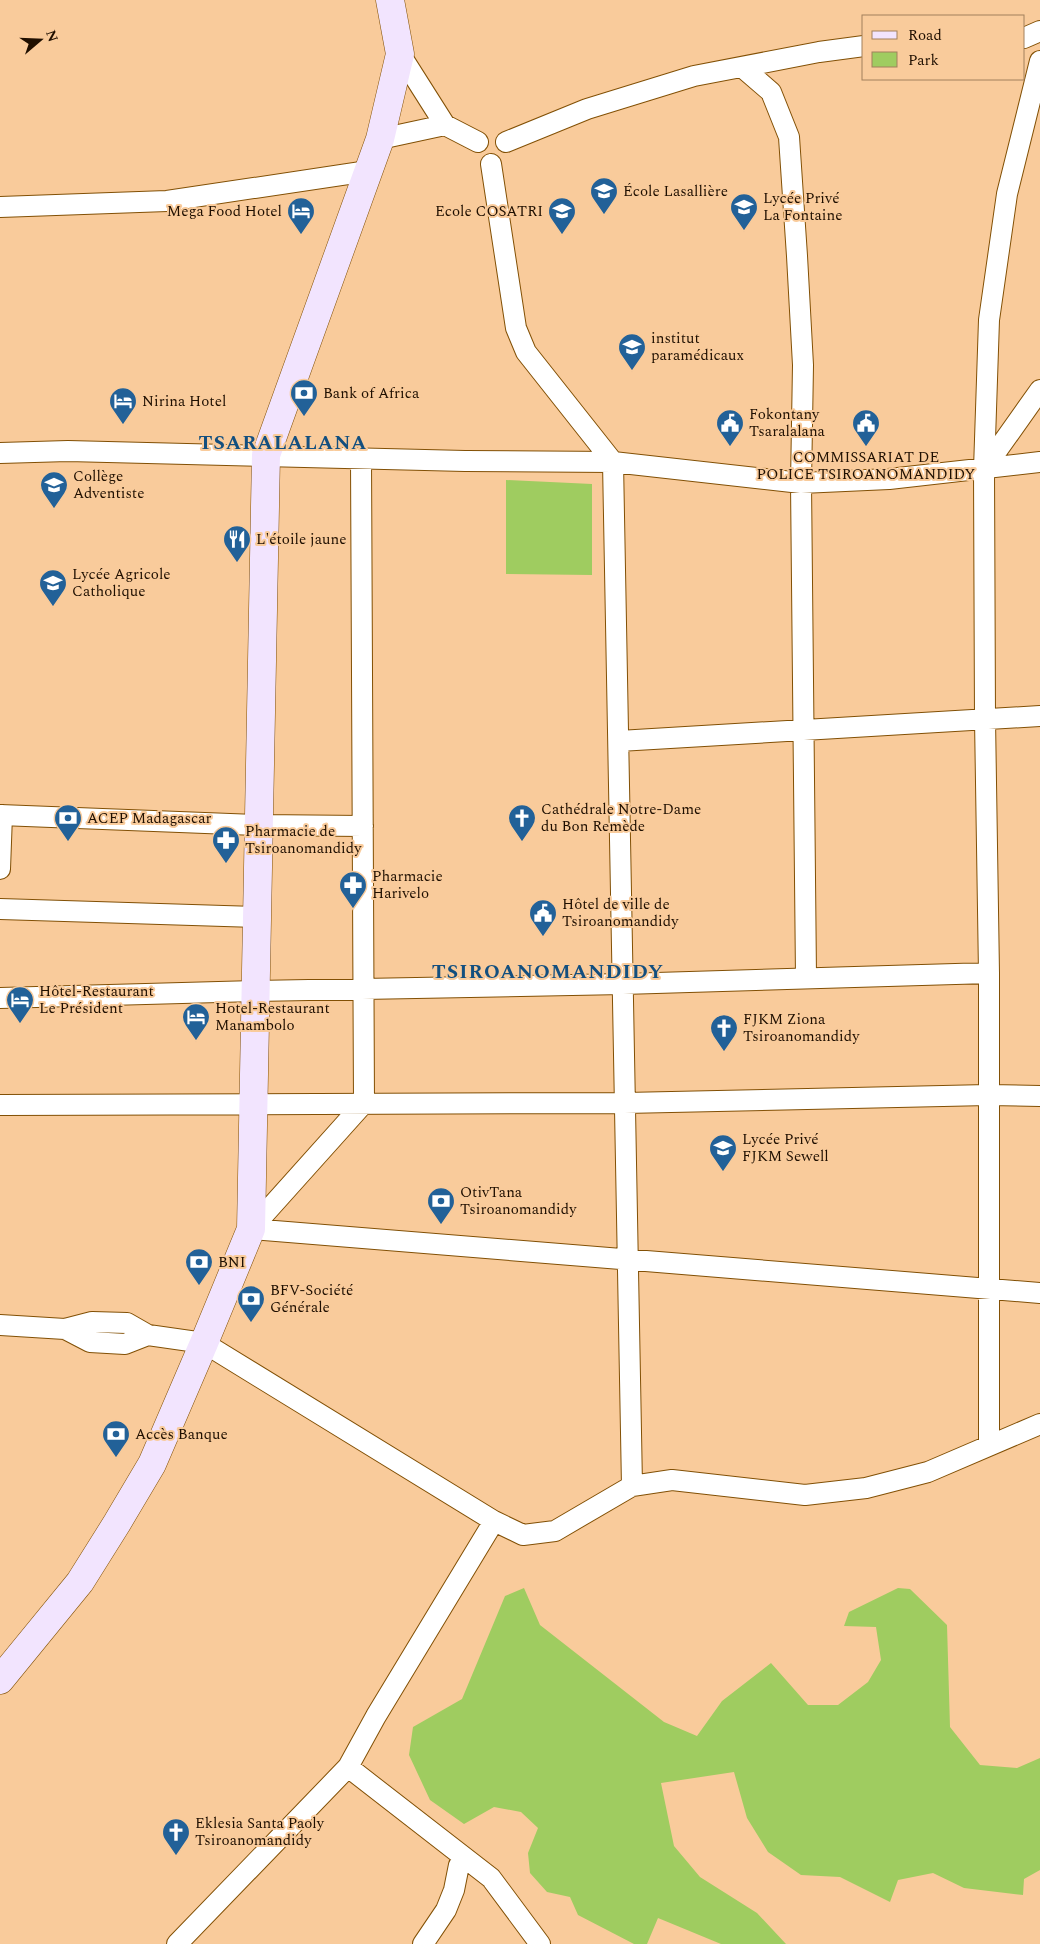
<svg xmlns="http://www.w3.org/2000/svg" width="1040" height="1944" font-family="Spectral,serif">
  <style>
    .green { fill: #9fcc60 }
    .lines { fill: none; stroke-linecap: round; stroke-linejoin: round }
    .street-casing { stroke: #825005; stroke-width: 22 }
    .secondary-casing { stroke: #825005; stroke-width: 29 }
    .street { stroke: #fff; stroke-width: 20 }
    .secondary { stroke: #f2e4fe; stroke-width: 28 }
    .labels { text-anchor: middle; dominant-baseline: central; stroke-width: 4; stroke-linejoin: round; paint-order: stroke }
    .poi-label { font-size: 15px; fill: #1f0f00; stroke: #f9cb9b; text-anchor: start }
    .district-label { font-size: 20px; font-weight: bold; letter-spacing: 1px; fill: #134f7f; stroke: #f9cb9b }
  </style>
  <rect width="100%" height="100%" fill="#f9cb9b"/>
  <path class="green" d="M 506,480 L 592,484 L 592,575 L 506,574 Z
    M 524,1588 L 540,1625 L 664,1722 L 697,1736 L 722,1701 L 771,1663 L 808,1705 L 838,1705 L 868,1682 L 881,1660 L 876,1627 L 844,1626 L 849,1612 L 898,1588 L 910,1589 L 947,1625 L 950,1727 L 980,1765 L 1017,1768 L 1040,1758 L 1040,1870 L 1024,1879 L 1023,1895 L 964,1888 L 933,1873 L 898,1880 L 890,1902 L 840,1877 L 801,1875 L 768,1852 L 747,1818 L 734,1772 L 661,1783 L 674,1846 L 700,1877 L 757,1913 L 786,1944 L 721,1944 L 658,1918 L 647,1944 L 634,1944 L 578,1915 L 570,1897 L 547,1892 L 530,1873 L 528,1853 L 538,1828 L 521,1812 L 494,1807 L 464,1824 L 430,1800 L 409,1755 L 413,1727 L 462,1699 L 505,1596 Z"/>
  <g class="lines">
    <g class="street-casing">
      <path id="street" d="M 1024,38 L 1040,31
        M 400,54 L 445,125 L 478,142
        M 743,68 L 771,92 L 789,137 L 797,256 L 803,365 L 801,483 L 806,977
        M 380,139 L 445,125
        M 506,142 L 587,109 L 694,76 L 819,52 L 864,46
        M 0,207 L 167,201 L 368,171
        M 0,453 L 68,451 L 465,461 L 613,462 L 801,483 L 889,479 L 1040,462
        M 984,469 L 1040,390
        M 619,741 L 1040,716
        M 0,815 L 259,825 L 363,826
        M 0,869 L 2,815
        M 0,909 L 257,917
        M 0,998 L 255,991 L 623,984 L 989,973
        M 0,1105 L 625,1103 L 988,1095 L 1040,1096
        M 251,1229 L 364,1103 L 361,458
        M 251,1229 L 1040,1293
        M 0,1325 L 65,1329 L 92,1322 L 127,1323 L 148,1335 L 204,1343 L 494,1521 L 523,1535 L 555,1531 L 632,1486 L 613,462 L 526,352 L 516,328 L 491,164
        M 65,1329 L 90,1342 L 125,1344 L 148,1335
        M 989,1445 L 989,973 L 985,719 L 984,469 L 989,320 L 1007,194 L 1040,61
        M 632,1486 L 672,1480 L 805,1495 L 866,1488 L 928,1472 L 1040,1424
        M 348,1767 L 491,1878 L 540,1944
        M 177,1944 L 348,1767 L 376,1716 L 494,1521
        M 423,1944 L 446,1910 L 454,1890 L 459,1865"/>
    </g>
    <g class="secondary-casing">
      <path id="secondary" d="M 0,1680 L 80,1582 L 117,1523 L 152,1464 L 204,1343 L 251,1229 L 266,455 L 380,139 L 400,54 L 390,0"/>
    </g>
    <use href="#street" class="street"/>
    <use href="#secondary" class="secondary"/>
  </g>
  <defs>
    <g id="school-pin" transform="scale(1.4375)"><path d="M0 17L-7.5 6A9.5 9.5 0 1 1 7.5 6Z" fill="#226198" stroke="#f9cb9b"/><path d="M0-5L7-2L0 1L-7-2ZM-4 1L0 2.5L4 1V4Q0 6-4 4Z" fill="#fff"/></g>
    <g id="hotel-pin" transform="scale(1.4375)"><path d="M0 17L-7.5 6A9.5 9.5 0 1 1 7.5 6Z" fill="#226198" stroke="#f9cb9b"/><path d="M-6-4.5h1.5V1H6V5H4.5V3h-9V5H-6ZM-4 0a1.8 1.8 0 1 1 3.6 0ZM.5 0V-2.5h3Q6-2.5 6 0Z" fill="#fff"/></g>
    <g id="university-pin" transform="scale(1.4375)"><path d="M0 17L-7.5 6A9.5 9.5 0 1 1 7.5 6Z" fill="#226198" stroke="#f9cb9b"/><path d="M0-5L7-2L0 1L-7-2ZM-4 1L0 2.5L4 1V4Q0 6-4 4Z" fill="#fff"/></g>
    <g id="bank-pin" transform="scale(1.4375)"><path d="M0 17L-7.5 6A9.5 9.5 0 1 1 7.5 6Z" fill="#226198" stroke="#f9cb9b"/><path d="M-6-4H6V4H-6ZM0-2.3a2.3 2.3 0 1 0 0 4.6a2.3 2.3 0 1 0 0-4.6Z" fill="#fff"/></g>
    <g id="civic-pin" transform="scale(1.4375)"><path d="M0 17L-7.5 6A9.5 9.5 0 1 1 7.5 6Z" fill="#226198" stroke="#f9cb9b"/><path d="M-.6-6.5H3V-4.5H.6V-3L4-1V1h2V6H-6V1h2V-1L-.6-3ZM-1.2 2.5V6h2.4V2.5Z" fill="#fff"/></g>
    <g id="restaurant-pin" transform="scale(1.4375)"><path d="M0 17L-7.5 6A9.5 9.5 0 1 1 7.5 6Z" fill="#226198" stroke="#f9cb9b"/><path d="M-5-6h1v4h1v-4h1v4h1v-4h1v5L-1.5 .5V6h-2V.5L-5-1ZM5-6V6H3V1.5H1.5Q1.5-4 5-6Z" fill="#fff"/></g>
    <g id="church-pin" transform="scale(1.4375)"><path d="M0 17L-7.5 6A9.5 9.5 0 1 1 7.5 6Z" fill="#226198" stroke="#f9cb9b"/><path d="M-1.2-6h2.4v3.5h3.3v2.4h-3.3V6h-2.4V-.1h-3.3v-2.4h3.3Z" fill="#fff"/></g>
    <g id="pharmacy-pin" transform="scale(1.4375)"><path d="M0 17L-7.5 6A9.5 9.5 0 1 1 7.5 6Z" fill="#226198" stroke="#f9cb9b"/><path d="M-2-6h4v4h4v4h-4v4h-4v-4h-4v-4h4Z" fill="#fff"/></g>
  </defs>
  <g fill-rule="evenodd">
    <use href="#school-pin" x="604" y="191"/>
    <use href="#school-pin" x="744" y="207"/>
    <use href="#hotel-pin" x="301" y="211"/>
    <use href="#school-pin" x="562" y="211"/>
    <use href="#university-pin" x="632" y="347"/>
    <use href="#bank-pin" x="304" y="393"/>
    <use href="#hotel-pin" x="123" y="401"/>
    <use href="#civic-pin" x="730" y="423"/>
    <use href="#civic-pin" x="866" y="423"/>
    <use href="#school-pin" x="54" y="485"/>
    <use href="#restaurant-pin" x="237" y="539"/>
    <use href="#school-pin" x="53" y="583"/>
    <use href="#bank-pin" x="68" y="818"/>
    <use href="#church-pin" x="522" y="818"/>
    <use href="#pharmacy-pin" x="226" y="840"/>
    <use href="#pharmacy-pin" x="353" y="885"/>
    <use href="#civic-pin" x="543" y="913"/>
    <use href="#hotel-pin" x="20" y="1000"/>
    <use href="#hotel-pin" x="196" y="1017"/>
    <use href="#church-pin" x="724" y="1028"/>
    <use href="#school-pin" x="723" y="1148"/>
    <use href="#bank-pin" x="441" y="1201"/>
    <use href="#bank-pin" x="199" y="1262"/>
    <use href="#bank-pin" x="251" y="1299"/>
    <use href="#bank-pin" x="116" y="1434"/>
    <use href="#church-pin" x="176" y="1832"/>
  </g>
  <g class="labels">
    <g class="poi-label">
      <text x="623" y="191">École Lasallière</text>
      <text x="763" y="198">Lycée Privé<tspan x="763" dy="17">La Fontaine</tspan></text>
      <text x="282" y="211" text-anchor="end">Mega Food Hotel</text>
      <text x="543" y="211" text-anchor="end">Ecole COSATRI</text>
      <text x="651" y="338">institut<tspan x="651" dy="17">paramédicaux</tspan></text>
      <text x="323" y="393">Bank of Africa</text>
      <text x="142" y="401">Nirina Hotel</text>
      <text x="749" y="414">Fokontany<tspan x="749" dy="17">Tsaralalana</tspan></text>
      <text x="866" y="457" text-anchor="middle">COMMISSARIAT DE<tspan x="866" dy="17">POLICE TSIROANOMANDIDY</tspan></text>
      <text x="73" y="476">Collège<tspan x="73" dy="17">Adventiste</tspan></text>
      <text x="256" y="539">L'étoile jaune</text>
      <text x="72" y="574">Lycée Agricole<tspan x="72" dy="17">Catholique</tspan></text>
      <text x="541" y="809">Cathédrale Notre-Dame<tspan x="541" dy="17">du Bon Remède</tspan></text>
      <text x="87" y="818">ACEP Madagascar</text>
      <text x="245" y="831">Pharmacie de<tspan x="245" dy="17">Tsiroanomandidy</tspan></text>
      <text x="372" y="876">Pharmacie<tspan x="372" dy="17">Harivelo</tspan></text>
      <text x="562" y="904">Hôtel de ville de<tspan x="562" dy="17">Tsiroanomandidy</tspan></text>
      <text x="39" y="991">Hôtel-Restaurant<tspan x="39" dy="17">Le Président</tspan></text>
      <text x="215" y="1008">Hotel-Restaurant<tspan x="215" dy="17">Manambolo</tspan></text>
      <text x="743" y="1019">FJKM Ziona<tspan x="743" dy="17">Tsiroanomandidy</tspan></text>
      <text x="742" y="1139">Lycée Privé<tspan x="742" dy="17">FJKM Sewell</tspan></text>
      <text x="460" y="1192">OtivTana<tspan x="460" dy="17">Tsiroanomandidy</tspan></text>
      <text x="218" y="1262">BNI</text>
      <text x="270" y="1290">BFV-Société<tspan x="270" dy="17">Générale</tspan></text>
      <text x="135" y="1434">Accès Banque</text>
      <text x="195" y="1823">Eklesia Santa Paoly<tspan x="195" dy="17">Tsiroanomandidy</tspan></text>
    </g>
    <g class="district-label">
      <text x="283" y="443">TSARALALANA</text>
      <text x="548" y="972">TSIROANOMANDIDY</text>
    </g>
  </g>
  <rect x="862" y="15" width="162" height="65" fill="#f9cb9b" stroke="#a2805d"/>
  <rect x="872" y="31" width="25" height="8" fill="#f2e4fe" stroke="#a2805d"/>
  <text x="908" y="40" font-size="15" fill="#1f0f00">Road</text>
  <rect x="872" y="52" width="25" height="15" fill="#9fcc60" stroke="#a2805d"/>
  <text x="908" y="65" font-size="15" fill="#1f0f00">Park</text>
  <g transform="translate(40 40) rotate(71)" stroke="#f9cb9b" stroke-width="4" paint-order="stroke">
  <path d="M0-4L9 19L0 12L-9 19Z" fill="#1f0f00"/>
  <text y="-8" font-size="14" font-weight="bold" text-anchor="middle" fill="#1f0f00">N</text>
  </g>
</svg>
